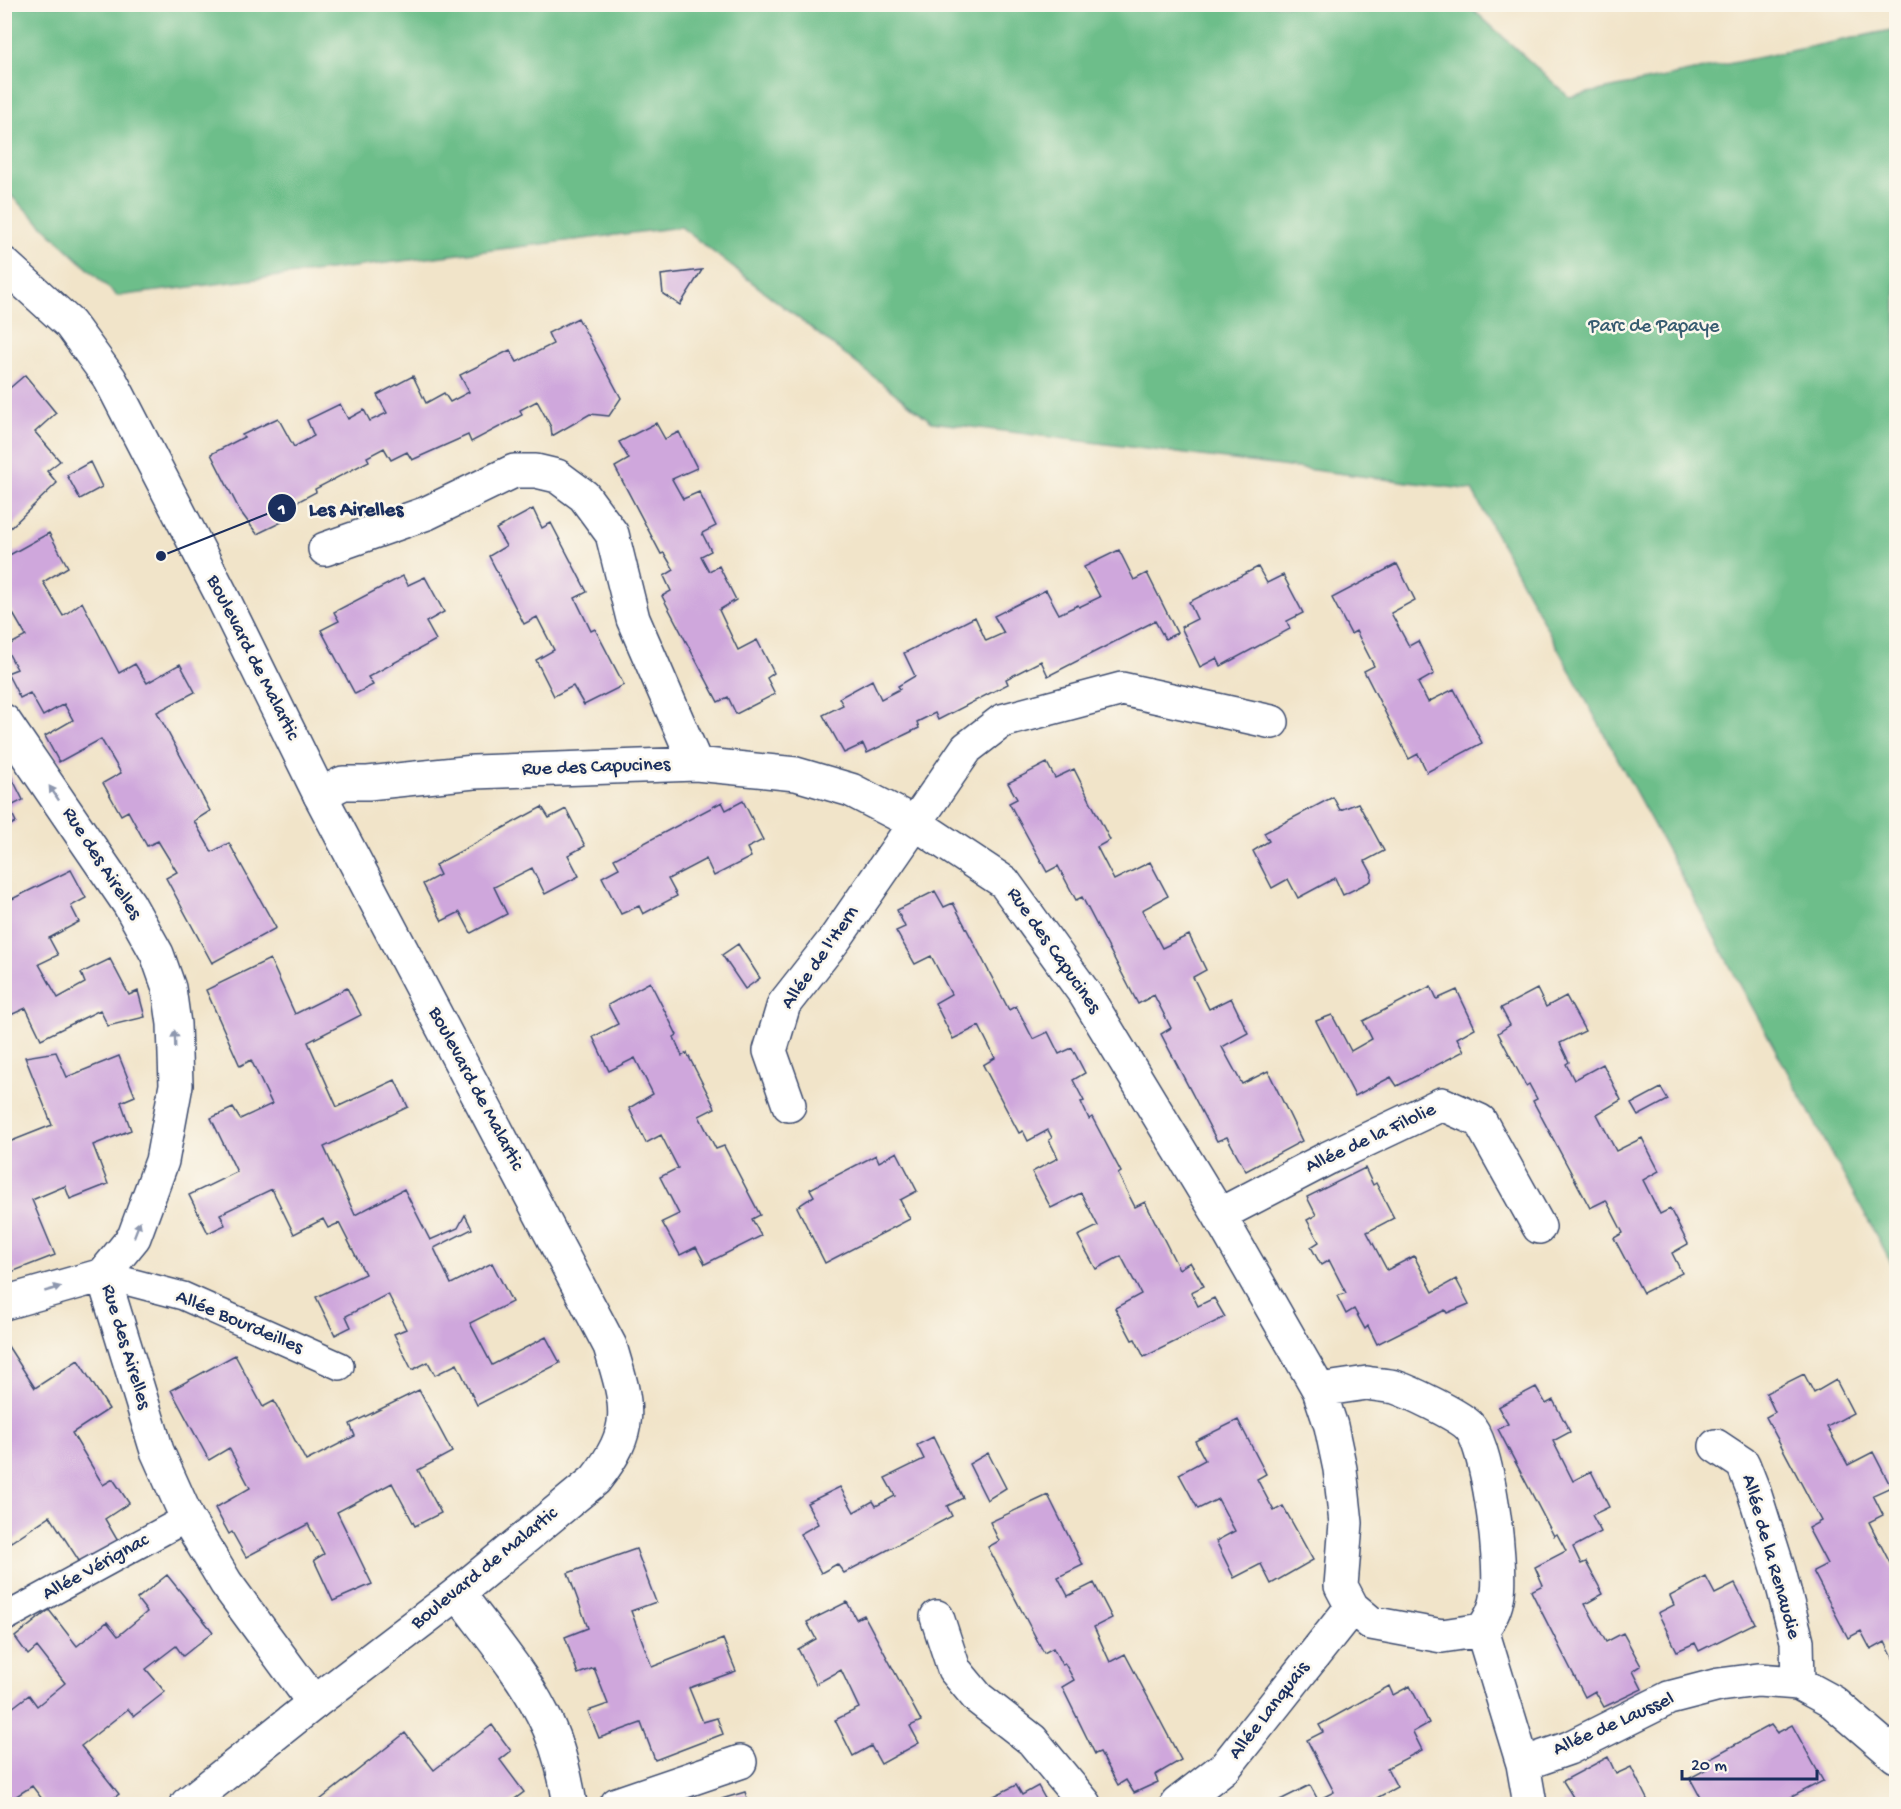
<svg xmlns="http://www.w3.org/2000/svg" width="1901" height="1809" font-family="'Gochi Hand',sans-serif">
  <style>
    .forest { fill: #6dbe8a; stroke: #447674; stroke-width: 1.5 }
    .building { fill: #cfa7dc }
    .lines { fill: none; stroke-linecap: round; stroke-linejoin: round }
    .service-casing { stroke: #3b4a6e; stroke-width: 30 }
    .minor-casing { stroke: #3b4a6e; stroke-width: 36 }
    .tertiary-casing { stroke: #3b4a6e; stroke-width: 36 }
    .service { stroke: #fff; stroke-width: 27 }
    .minor { stroke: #fff; stroke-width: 33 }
    .tertiary { stroke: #fff; stroke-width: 33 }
    .oneway { fill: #8d97ae }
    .labels { text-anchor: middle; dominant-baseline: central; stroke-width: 5; stroke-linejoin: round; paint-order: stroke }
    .park-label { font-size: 20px; fill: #365b70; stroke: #fbf7ec }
    .street-label { font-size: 20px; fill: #1b2f5e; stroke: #fbf7ec }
    .leader { fill: none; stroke: #1b2f5e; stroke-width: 2 }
    .callout-dot { fill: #1b2f5e; stroke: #fbf7ec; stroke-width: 2 }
    .mark-label { font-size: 18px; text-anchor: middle; font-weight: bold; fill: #fff }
    .callout-label { font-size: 21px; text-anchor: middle; font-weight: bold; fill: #1b2f5e; stroke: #fbf7ec; stroke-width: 5; stroke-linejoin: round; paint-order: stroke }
  </style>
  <rect width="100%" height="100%" fill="#fbf7ec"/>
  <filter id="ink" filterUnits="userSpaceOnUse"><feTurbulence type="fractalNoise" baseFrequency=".0167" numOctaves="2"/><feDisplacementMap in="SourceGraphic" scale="12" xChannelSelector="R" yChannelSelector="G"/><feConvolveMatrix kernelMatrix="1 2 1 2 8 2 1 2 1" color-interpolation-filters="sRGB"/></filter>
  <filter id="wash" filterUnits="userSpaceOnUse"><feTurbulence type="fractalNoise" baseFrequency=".008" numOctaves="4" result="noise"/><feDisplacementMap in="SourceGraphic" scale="24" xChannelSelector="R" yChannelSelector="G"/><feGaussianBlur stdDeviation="1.35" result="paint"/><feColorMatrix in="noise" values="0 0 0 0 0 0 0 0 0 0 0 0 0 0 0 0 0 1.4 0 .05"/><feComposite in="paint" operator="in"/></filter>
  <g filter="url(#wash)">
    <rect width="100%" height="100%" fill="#f1e4c9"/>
    <path class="forest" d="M 4,5 L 1468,5 L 1569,97 L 1896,29 L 1896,1272 L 1472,490 L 932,422 L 681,227 L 117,296 L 5,190 Z"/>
    <g id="blocks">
      <path class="building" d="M 702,270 L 680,305 L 663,294 L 661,275 Z
        M 578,318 L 621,398 L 609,416 L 590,414 L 552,436 L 551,427 L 537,401 L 520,410 L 522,415 L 471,442 L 468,435 L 412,460 L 407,452 L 391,460 L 384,448 L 367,457 L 369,461 L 315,489 L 316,492 L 282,510 L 288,519 L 257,534 L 240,511 L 211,454 L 244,437 L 242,435 L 278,418 L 294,447 L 314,436 L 307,420 L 340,404 L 348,419 L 364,410 L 370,421 L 387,413 L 377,395 L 413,376 L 426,403 L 444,393 L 450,402 L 469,392 L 460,375 L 510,350 L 517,362 L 553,344 L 548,333 Z
        M 25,375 L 56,413 L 35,432 L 60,461 L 47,471 L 57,483 L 6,532 L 4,393 Z
        M 656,423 L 665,439 L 679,432 L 697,468 L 672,479 L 683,499 L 699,492 L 716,526 L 702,533 L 711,551 L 701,556 L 709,571 L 719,566 L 736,600 L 719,610 L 738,650 L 757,640 L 774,673 L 767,678 L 775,694 L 736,714 L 728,697 L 718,702 L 662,596 L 671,591 L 664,576 L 674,570 L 664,553 L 661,554 L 615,467 L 629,459 L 619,442 Z
        M 90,462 L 102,487 L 80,499 L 67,475 Z
        M 533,509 L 542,528 L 551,523 L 587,592 L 575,598 L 591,631 L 595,629 L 624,685 L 584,705 L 573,686 L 554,696 L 536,660 L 554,650 L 537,617 L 524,624 L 489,556 L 506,546 L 496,529 Z
        M 49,533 L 68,567 L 43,582 L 63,616 L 82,602 L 119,673 L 135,664 L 147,683 L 180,664 L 195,692 L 157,712 L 210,811 L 194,821 L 212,852 L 229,843 L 276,928 L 212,963 L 166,878 L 177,872 L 158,841 L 147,846 L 128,811 L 121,815 L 103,783 L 121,773 L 101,739 L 59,762 L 45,736 L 73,720 L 64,704 L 43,716 L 30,693 L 20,698 L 7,673 L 17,669 L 5,647 L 26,636 L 4,598 L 4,558 Z
        M 1119,550 L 1134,580 L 1147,573 L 1177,633 L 1165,639 L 1155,621 L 1048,676 L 1041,661 L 1006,679 L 1008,684 L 938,720 L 935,713 L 917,722 L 919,728 L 867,753 L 863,744 L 844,753 L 823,715 L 843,705 L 839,698 L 872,680 L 881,699 L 900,689 L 898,686 L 915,676 L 904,653 L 975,617 L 986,641 L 1004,633 L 994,616 L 1046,590 L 1059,614 L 1078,605 L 1079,607 L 1100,597 L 1084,567 Z
        M 1397,564 L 1415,600 L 1391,613 L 1409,646 L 1418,641 L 1434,674 L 1418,683 L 1428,702 L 1454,689 L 1482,743 L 1427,772 L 1418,754 L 1409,759 L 1364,671 L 1374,666 L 1356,631 L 1351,634 L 1332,598 Z
        M 1258,567 L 1267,583 L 1283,575 L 1303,613 L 1287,621 L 1290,629 L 1221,666 L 1217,658 L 1200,667 L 1181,627 L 1197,619 L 1189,602 Z
        M 403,576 L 408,585 L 425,577 L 444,612 L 426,622 L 436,640 L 368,677 L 373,685 L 355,694 L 321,630 L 339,621 L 334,612 Z
        M 1047,763 L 1055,778 L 1074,769 L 1110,840 L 1097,847 L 1114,880 L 1150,862 L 1168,896 L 1142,910 L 1162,948 L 1189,935 L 1206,970 L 1193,977 L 1209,1009 L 1231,998 L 1248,1033 L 1222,1047 L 1242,1084 L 1268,1071 L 1302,1141 L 1246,1171 L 1227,1137 L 1217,1141 L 1161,1034 L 1171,1028 L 1154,995 L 1138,1004 L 1082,897 L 1076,900 L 1058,866 L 1047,872 L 1009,803 L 1017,799 L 1008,783 Z
        M 10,774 L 23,800 L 9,807 L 16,822 L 4,829 L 4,776 Z
        M 1333,797 L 1340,810 L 1358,803 L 1384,851 L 1365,861 L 1372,874 L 1371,881 L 1343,895 L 1335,878 L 1298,898 L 1288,879 L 1272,888 L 1253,851 L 1269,841 L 1264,833 Z
        M 743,801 L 763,840 L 747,848 L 751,857 L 714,876 L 706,859 L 668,879 L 677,896 L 643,914 L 639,906 L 621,914 L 602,877 L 619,868 L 614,859 L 722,802 L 726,810 Z
        M 542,807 L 549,818 L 566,809 L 585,846 L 568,855 L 579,876 L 545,894 L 532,868 L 494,887 L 507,914 L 471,933 L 460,912 L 442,921 L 423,884 L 440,875 L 435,865 Z
        M 71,870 L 86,898 L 71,906 L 79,922 L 49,938 L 58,955 L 39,964 L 58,998 L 85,983 L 81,973 L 110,959 L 129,995 L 138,991 L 145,1017 L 108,1026 L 100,1010 L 41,1039 L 26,1008 L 4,1018 L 4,895 L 8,901 Z
        M 935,891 L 944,907 L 953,903 L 1009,1010 L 1016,1006 L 1033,1039 L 1048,1032 L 1059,1054 L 1072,1048 L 1085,1073 L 1073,1080 L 1084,1101 L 1081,1102 L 1089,1119 L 1092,1117 L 1121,1172 L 1118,1174 L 1135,1207 L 1145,1202 L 1179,1269 L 1190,1262 L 1204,1286 L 1191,1292 L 1198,1306 L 1214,1298 L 1225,1317 L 1144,1357 L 1135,1339 L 1132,1340 L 1115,1308 L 1141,1294 L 1121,1256 L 1096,1269 L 1078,1236 L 1098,1226 L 1081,1193 L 1051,1208 L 1032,1172 L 1058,1158 L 1049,1140 L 1052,1138 L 1048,1130 L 1028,1141 L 1023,1131 L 1019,1133 L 983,1065 L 995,1058 L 979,1026 L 953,1039 L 935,1003 L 951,994 L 931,956 L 915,964 L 896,931 L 905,927 L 897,910 Z
        M 738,944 L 760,978 L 745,989 L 722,955 Z
        M 270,959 L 295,1014 L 347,988 L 361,1015 L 308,1042 L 337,1107 L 395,1080 L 408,1107 L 324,1147 L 355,1215 L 404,1189 L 430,1240 L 458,1228 L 465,1215 L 472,1229 L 434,1248 L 451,1284 L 492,1263 L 512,1302 L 470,1323 L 492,1365 L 546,1337 L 560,1363 L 477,1405 L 457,1364 L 435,1375 L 428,1362 L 412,1370 L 394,1334 L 406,1329 L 388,1294 L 346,1316 L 351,1327 L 335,1335 L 316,1297 L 365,1274 L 339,1223 L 328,1228 L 323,1219 L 294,1234 L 272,1189 L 220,1214 L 225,1225 L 208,1233 L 189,1195 L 237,1172 L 211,1118 L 233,1108 L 240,1119 L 272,1104 L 251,1060 L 240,1066 L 206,990 Z
        M 650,982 L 677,1035 L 674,1037 L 682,1056 L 687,1053 L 715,1108 L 699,1116 L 716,1149 L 724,1146 L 760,1215 L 752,1219 L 761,1236 L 705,1264 L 696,1247 L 680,1255 L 662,1222 L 679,1214 L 660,1177 L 678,1168 L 661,1135 L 646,1143 L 629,1108 L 653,1094 L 635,1058 L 609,1071 L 593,1037 L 618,1024 L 608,1005 Z
        M 1431,986 L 1437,999 L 1457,990 L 1475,1028 L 1457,1038 L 1464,1051 L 1397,1086 L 1391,1077 L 1355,1096 L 1316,1021 L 1332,1015 L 1351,1051 L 1372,1039 L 1363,1021 Z
        M 1537,989 L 1546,1007 L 1566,996 L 1585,1031 L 1560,1043 L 1569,1062 L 1566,1064 L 1574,1080 L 1603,1064 L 1621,1100 L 1597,1114 L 1616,1151 L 1642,1138 L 1659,1171 L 1643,1180 L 1660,1214 L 1670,1209 L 1688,1244 L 1672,1253 L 1682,1273 L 1643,1293 L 1614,1238 L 1623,1233 L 1606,1200 L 1590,1208 L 1533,1101 L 1537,1099 L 1529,1084 L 1526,1086 L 1498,1033 L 1510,1025 L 1501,1008 Z
        M 56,1052 L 67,1077 L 119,1056 L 135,1096 L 121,1102 L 131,1130 L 93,1145 L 108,1184 L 70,1199 L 65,1186 L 32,1200 L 55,1255 L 4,1275 L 4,1144 L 52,1125 L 25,1057 Z
        M 1661,1088 L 1668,1100 L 1638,1116 L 1631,1104 Z
        M 897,1152 L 917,1191 L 900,1200 L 910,1219 L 825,1263 L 797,1207 L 814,1196 L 810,1189 L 876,1155 L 879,1162 Z
        M 1365,1168 L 1373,1185 L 1376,1183 L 1394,1218 L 1367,1232 L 1387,1270 L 1414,1256 L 1433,1292 L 1456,1279 L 1469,1304 L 1447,1313 L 1445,1310 L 1377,1344 L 1368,1326 L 1365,1329 L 1354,1309 L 1346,1314 L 1337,1296 L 1346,1293 L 1329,1260 L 1321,1265 L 1311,1247 L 1319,1242 L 1307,1220 L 1316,1215 L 1307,1197 Z
        M 4,1340 L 35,1388 L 78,1360 L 109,1409 L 72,1433 L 103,1485 L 113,1479 L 129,1503 L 105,1519 L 119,1543 L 83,1567 L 50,1516 L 11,1542 L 5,1531 L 5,1454 L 8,1452 L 4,1447 Z
        M 235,1355 L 263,1407 L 274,1401 L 306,1461 L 355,1436 L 350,1424 L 419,1390 L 452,1452 L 418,1470 L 441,1513 L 415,1526 L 392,1483 L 337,1512 L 372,1584 L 333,1601 L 314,1560 L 324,1554 L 308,1524 L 246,1557 L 232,1532 L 229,1534 L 215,1508 L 250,1488 L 229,1448 L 209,1460 L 171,1390 Z
        M 1804,1374 L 1814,1393 L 1836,1380 L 1853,1413 L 1827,1427 L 1848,1465 L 1873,1452 L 1891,1487 L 1873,1495 L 1883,1515 L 1869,1522 L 1896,1575 L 1896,1664 L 1885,1642 L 1871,1650 L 1861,1631 L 1848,1638 L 1813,1571 L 1827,1564 L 1808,1528 L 1821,1521 L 1766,1417 L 1775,1412 L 1766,1393 Z
        M 1536,1387 L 1546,1404 L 1553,1400 L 1570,1432 L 1553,1441 L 1573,1481 L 1591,1471 L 1609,1507 L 1592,1515 L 1601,1532 L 1573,1547 L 1581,1564 L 1586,1562 L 1603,1594 L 1585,1604 L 1606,1642 L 1623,1633 L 1641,1666 L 1633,1671 L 1642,1689 L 1604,1707 L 1595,1691 L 1585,1697 L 1531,1591 L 1543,1585 L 1535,1567 L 1566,1551 L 1557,1534 L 1554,1536 L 1498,1429 L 1508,1424 L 1498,1407 Z
        M 1238,1420 L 1266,1474 L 1257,1479 L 1274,1511 L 1283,1506 L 1313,1560 L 1271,1584 L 1261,1564 L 1234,1578 L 1216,1541 L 1235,1531 L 1218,1499 L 1198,1509 L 1179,1474 L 1205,1460 L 1195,1441 Z
        M 933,1437 L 963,1498 L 947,1506 L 952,1516 L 844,1573 L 837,1564 L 821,1573 L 800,1534 L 818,1524 L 807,1503 L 840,1487 L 854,1512 L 873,1501 L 876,1506 L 895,1496 L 885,1478 L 924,1459 L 917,1445 Z
        M 988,1453 L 1006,1488 L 987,1500 L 969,1464 Z
        M 1048,1495 L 1083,1565 L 1058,1577 L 1068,1596 L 1094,1583 L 1112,1618 L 1094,1627 L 1110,1662 L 1125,1654 L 1181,1760 L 1155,1775 L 1158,1782 L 1134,1793 L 1126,1780 L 1118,1785 L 1100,1752 L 1095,1754 L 1062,1687 L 1074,1680 L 1065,1664 L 1062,1665 L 1053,1648 L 1044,1653 L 988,1547 L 999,1541 L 990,1522 Z
        M 636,1549 L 656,1602 L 631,1611 L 652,1667 L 723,1639 L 736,1671 L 689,1688 L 703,1722 L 717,1718 L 723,1734 L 655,1760 L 641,1723 L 599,1738 L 588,1711 L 608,1704 L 594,1668 L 578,1674 L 565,1637 L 588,1628 L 568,1573 Z
        M 167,1575 L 213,1632 L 183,1656 L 176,1646 L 146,1669 L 165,1692 L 134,1716 L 128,1709 L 81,1746 L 119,1794 L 106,1804 L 98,1804 L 94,1799 L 88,1804 L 46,1804 L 32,1786 L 4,1804 L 4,1714 L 29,1695 L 37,1706 L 65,1683 L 37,1647 L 28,1655 L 15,1637 L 49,1610 L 77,1646 L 107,1622 L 118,1636 L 147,1612 L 137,1599 Z
        M 1706,1577 L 1715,1594 L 1735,1584 L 1755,1623 L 1699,1651 L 1695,1643 L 1677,1651 L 1658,1613 L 1674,1605 L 1670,1596 Z
        M 847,1602 L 856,1619 L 864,1615 L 921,1721 L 910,1726 L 919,1743 L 881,1764 L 871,1746 L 853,1756 L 835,1720 L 859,1708 L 841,1670 L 816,1684 L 798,1649 L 816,1639 L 807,1622 Z
        M 1389,1686 L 1393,1695 L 1410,1686 L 1429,1723 L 1413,1732 L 1422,1750 L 1387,1768 L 1397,1787 L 1366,1804 L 1272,1804 L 1310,1785 L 1318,1800 L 1334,1792 L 1307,1740 L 1323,1732 L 1319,1725 Z
        M 492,1725 L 511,1751 L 500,1760 L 524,1792 L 508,1804 L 315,1804 L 405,1733 L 434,1770 Z
        M 1771,1725 L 1777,1733 L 1792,1725 L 1823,1781 L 1778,1804 L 1704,1804 L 1690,1778 L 1707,1769 L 1703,1762 Z
        M 1608,1757 L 1616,1774 L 1631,1767 L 1648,1801 L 1640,1804 L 1561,1804 L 1573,1797 L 1563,1781 Z
        M 1016,1785 L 1022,1795 L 1038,1786 L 1048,1804 L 978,1804 Z
        M 745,1792 L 749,1804 L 705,1804 Z"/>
    </g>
  </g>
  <g filter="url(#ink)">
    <use href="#blocks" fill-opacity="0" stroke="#3b4a6e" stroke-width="1.5"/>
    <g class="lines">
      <g class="service-casing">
        <path id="service" d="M 103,1275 L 183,1296 L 340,1366
          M 4,1618 L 187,1518"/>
      </g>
      <g class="minor-casing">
        <path id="minor" d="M 325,549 L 427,513 L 514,471 L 536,471 L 557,476 L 584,496 L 612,534 L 633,619 L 696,764
          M 4,721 L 129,904 L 157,954 L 169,988 L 174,1024 L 176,1085 L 162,1161 L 134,1237 L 103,1275
          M 320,795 L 343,783 L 368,783 L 474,772 L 696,764 L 796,774 L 851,790 L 915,823 L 1004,882 L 1085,994 L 1219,1215 L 1319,1390
          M 789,1105 L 770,1051 L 784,1004 L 835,939 L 967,748 L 1002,721 L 1122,689 L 1272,722
          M 1219,1215 L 1328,1158 L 1442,1104 L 1480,1121 L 1539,1227
          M 103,1275 L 157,1451 L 187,1518 L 226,1583 L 314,1703
          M 4,1303 L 103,1275
          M 1367,1383 C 1376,1385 1386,1385 1395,1387 C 1410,1392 1456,1414 1468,1425 C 1489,1445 1502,1563 1498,1593 C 1496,1608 1491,1618 1482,1630 L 1442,1636 L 1371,1623 L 1352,1607 L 1341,1586 L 1346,1523 L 1340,1469 L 1331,1426 L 1319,1390 Z
          M 1716,1446 L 1743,1464 L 1754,1492 L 1779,1571 L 1797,1641 L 1798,1683
          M 458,1593 C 486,1631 520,1670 542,1713 C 557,1741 565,1773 570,1804
          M 937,1617 L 954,1669 L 978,1698 L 1032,1740 L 1085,1804
          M 1482,1630 L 1523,1764 L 1530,1804
          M 1523,1764 L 1569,1748 L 1669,1698 L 1719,1685 L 1758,1680 L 1798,1683 L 1833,1702 L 1896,1756
          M 617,1804 L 740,1762
          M 1177,1804 L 1226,1766 L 1352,1607"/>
      </g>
      <g class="tertiary-casing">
        <path id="tertiary" d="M 4,264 L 70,324 L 110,379 L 220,592 L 320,795 L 610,1346 C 628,1406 636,1428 595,1480 L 458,1593 L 314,1703 L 187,1804"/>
      </g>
      <use href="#service" class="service"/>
      <use href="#minor" class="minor"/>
      <use href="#tertiary" class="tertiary"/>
    </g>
    <defs><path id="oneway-solid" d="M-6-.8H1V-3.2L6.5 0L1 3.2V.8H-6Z" transform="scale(1.5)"/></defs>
    <g class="oneway">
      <use href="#oneway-solid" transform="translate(54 793) rotate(-124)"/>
      <use href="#oneway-solid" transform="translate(175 1039) rotate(-92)"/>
      <use href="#oneway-solid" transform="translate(137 1229) rotate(-69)"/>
      <use href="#oneway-solid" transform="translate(53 1289) rotate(-16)"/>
    </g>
  </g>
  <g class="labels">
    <g class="park-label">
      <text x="1654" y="327">Parc de Papaye</text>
    </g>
    <g class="street-label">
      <text transform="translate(252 658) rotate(63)">Boulevard de Malartic</text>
      <text transform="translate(596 768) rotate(-2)">Rue des Capucines</text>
      <text transform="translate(101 864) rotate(57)">Rue des Airelles</text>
      <text transform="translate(1053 951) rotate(55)">Rue des Capucines</text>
      <text transform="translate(821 958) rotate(-55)">Allée de l'Hern</text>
      <text transform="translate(475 1089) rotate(62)">Boulevard de Malartic</text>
      <text transform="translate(1371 1139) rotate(-25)">Allée de la Filolie</text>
      <text transform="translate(239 1323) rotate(23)">Allée Bourdeilles</text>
      <text transform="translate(125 1347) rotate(73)">Rue des Airelles</text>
      <text transform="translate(1770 1557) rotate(74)">Allée de la Renaudie</text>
      <text transform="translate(96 1568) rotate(-29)">Allée Vérignac</text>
      <text transform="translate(485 1569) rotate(-39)">Boulevard de Malartic</text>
      <text transform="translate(1270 1711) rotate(-52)">Allée Lanquais</text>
      <text transform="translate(1614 1725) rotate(-24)">Allée de Laussel</text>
    </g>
  </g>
  <path class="leader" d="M161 556L282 508"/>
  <g class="callout-dot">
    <circle cx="161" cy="556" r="6"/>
    <circle cx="282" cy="508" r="15"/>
  </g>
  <g class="mark-label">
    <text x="282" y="514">1</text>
  </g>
  <g class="callout-label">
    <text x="356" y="515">Les Airelles</text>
  </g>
  <rect width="1901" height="1809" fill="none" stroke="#fbf7ec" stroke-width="24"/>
  <path d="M1682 1770v9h135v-9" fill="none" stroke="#1b2f5e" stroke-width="3"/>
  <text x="1691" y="1770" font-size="18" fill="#1b2f5e" stroke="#fbf7ec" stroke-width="4.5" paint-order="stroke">20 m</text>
</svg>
